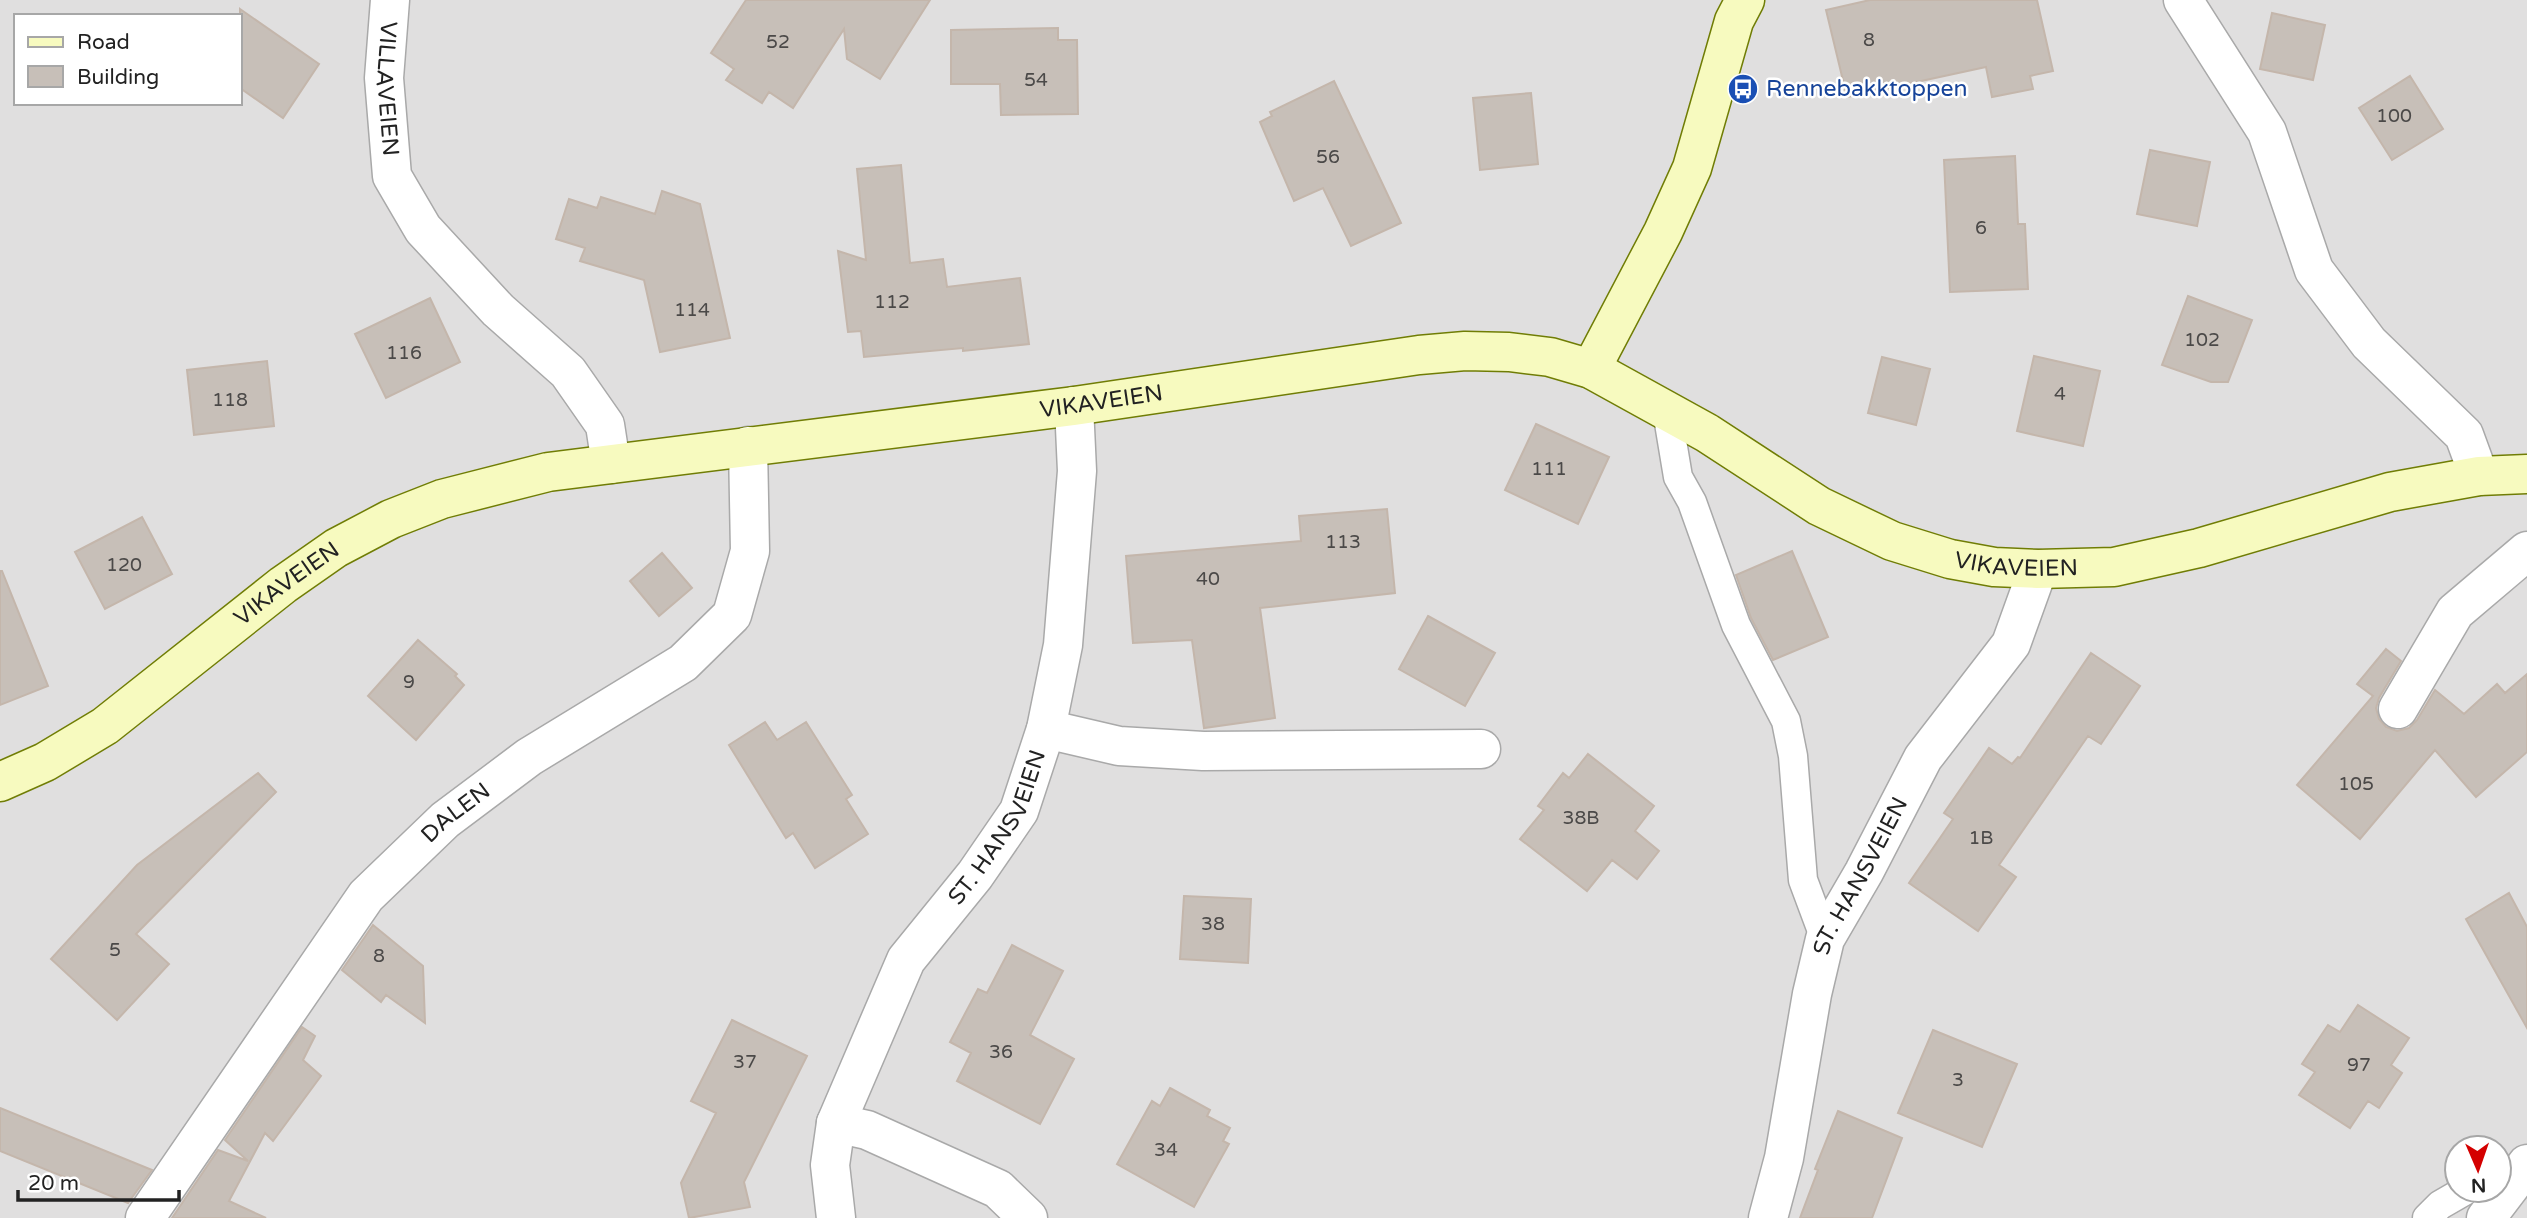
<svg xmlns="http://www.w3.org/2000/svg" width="2527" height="1218" font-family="'Varela Round',sans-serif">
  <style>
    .residential { fill: #e0dfdf; fill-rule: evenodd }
    .building { fill: #c7bfb8; stroke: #c4b6ab; stroke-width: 2 }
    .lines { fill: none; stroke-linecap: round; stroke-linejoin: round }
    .lane-casing { stroke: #a9a9a9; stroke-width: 31 }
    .street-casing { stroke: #a9a9a9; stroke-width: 41 }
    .secondary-casing { stroke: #707d05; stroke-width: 41 }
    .lane { stroke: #fff; stroke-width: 28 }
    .street { stroke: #fff; stroke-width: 38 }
    .secondary { stroke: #f7fabf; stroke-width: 38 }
    .labels { text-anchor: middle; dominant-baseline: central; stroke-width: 5; stroke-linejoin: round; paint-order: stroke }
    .number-label { font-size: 19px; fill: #4b4948 }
    .street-label { font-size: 23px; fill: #222; stroke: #fff }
    .transit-label { font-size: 23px; fill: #164399; stroke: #fff; text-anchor: start }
  </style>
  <rect width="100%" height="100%" fill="#f2efe9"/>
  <path class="residential" d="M 0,0 L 2527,0 L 2527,1218 L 0,1218 ZM 16,16 L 240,16 L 240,103 L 16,103 ZM 2457,1148 L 2499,1148 L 2499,1190 L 2457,1190 Z"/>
  <path class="building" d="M 746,0 L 930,0 L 880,79 L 847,59 L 844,29 L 793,108 L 769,92 L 762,103 L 726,80 L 734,69 L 711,53 Z
    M 1870,0 L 2037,0 L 2053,71 L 2030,76 L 2033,89 L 1992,97 L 1986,67 L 1847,97 L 1826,10 Z
    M 240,9 L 319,64 L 283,118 L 240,88 Z
    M 2272,13 L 2325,25 L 2313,80 L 2260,69 Z
    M 1058,28 L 1058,40 L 1077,40 L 1078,114 L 1001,115 L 1000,84 L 951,84 L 951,30 Z
    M 2410,76 L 2443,129 L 2392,160 L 2359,108 Z
    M 1334,81 L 1401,223 L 1351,246 L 1323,188 L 1294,201 L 1260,122 L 1272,116 L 1270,112 Z
    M 1531,93 L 1538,164 L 1480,170 L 1473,98 Z
    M 2150,150 L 2210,162 L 2197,226 L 2137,214 Z
    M 2015,156 L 2018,224 L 2025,224 L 2028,289 L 1950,292 L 1944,160 Z
    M 901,165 L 910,263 L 943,259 L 947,287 L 1020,278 L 1029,344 L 963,351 L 963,348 L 864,357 L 861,331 L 848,332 L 838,251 L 866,260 L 857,169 Z
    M 662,191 L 700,204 L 730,338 L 660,352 L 644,280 L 580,261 L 585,248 L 556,239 L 569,199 L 597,208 L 601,197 L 655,214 Z
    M 2188,296 L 2252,320 L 2228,382 L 2211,382 L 2162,365 Z
    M 430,298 L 460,362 L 386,398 L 355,334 Z
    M 2034,356 L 2100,371 L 2083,446 L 2017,431 Z
    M 1882,357 L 1930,369 L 1916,425 L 1868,413 Z
    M 267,361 L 274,426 L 194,435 L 187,370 Z
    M 1536,424 L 1609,457 L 1578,524 L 1505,490 Z
    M 1387,509 L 1395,593 L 1260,608 L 1275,718 L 1204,728 L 1192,640 L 1133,643 L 1126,556 L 1301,541 L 1299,516 Z
    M 142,517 L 172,574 L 105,609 L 75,552 Z
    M 1792,551 L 1828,637 L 1773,660 L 1751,618 L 1736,575 Z
    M 662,553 L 692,588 L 659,616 L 630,581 Z
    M 0,571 L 2,571 L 48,686 L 0,705 Z
    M 1428,616 L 1495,653 L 1465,706 L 1399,669 Z
    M 418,640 L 457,674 L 455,676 L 464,685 L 416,740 L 368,696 Z
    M 2386,649 L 2401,661 L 2379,698 L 2376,708 L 2379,719 L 2386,727 L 2397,731 L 2409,728 L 2417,720 L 2435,690 L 2464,714 L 2497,684 L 2505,693 L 2527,674 L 2527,752 L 2476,797 L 2435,750 L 2360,839 L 2297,785 L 2373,696 L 2357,684 Z
    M 2091,653 L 2140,686 L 2101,744 L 2088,736 L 1999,865 L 2016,877 L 1978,931 L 1909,883 L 1953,819 L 1944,813 L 1989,748 L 2012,764 L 2018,757 L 2020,758 Z
    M 765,722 L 777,740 L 806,722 L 852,795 L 846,799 L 868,834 L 815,868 L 793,833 L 786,838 L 729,745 Z
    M 1588,754 L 1654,806 L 1635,831 L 1659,851 L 1637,879 L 1612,860 L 1587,891 L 1520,839 L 1544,810 L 1538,806 L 1563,773 L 1569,778 Z
    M 258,773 L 276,792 L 136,934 L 169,964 L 117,1020 L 51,959 L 137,865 Z
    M 2509,893 L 2527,927 L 2527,1028 L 2466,919 Z
    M 1184,896 L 1251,899 L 1248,963 L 1180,959 Z
    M 373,925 L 423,966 L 425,1023 L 386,995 L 381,1002 L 342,970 Z
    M 1012,945 L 1063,971 L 1030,1035 L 1074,1059 L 1040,1124 L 957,1081 L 971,1053 L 950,1042 L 978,989 L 987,993 Z
    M 2358,1005 L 2409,1038 L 2391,1065 L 2402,1073 L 2379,1108 L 2368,1101 L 2350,1128 L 2299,1095 L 2315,1072 L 2302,1064 L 2328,1025 L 2340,1032 Z
    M 732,1020 L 807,1056 L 744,1182 L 750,1207 L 689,1218 L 681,1183 L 716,1113 L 691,1101 Z
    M 302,1027 L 315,1036 L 303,1060 L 321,1076 L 273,1141 L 265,1133 L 229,1201 L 266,1218 L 172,1218 L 218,1150 L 248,1161 L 225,1140 Z
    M 1933,1030 L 2017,1064 L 1982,1147 L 1898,1113 Z
    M 1170,1088 L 1210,1110 L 1207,1116 L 1230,1128 L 1223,1141 L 1229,1144 L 1194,1207 L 1117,1164 L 1152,1101 L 1160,1106 Z
    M 0,1108 L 152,1170 L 128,1203 L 0,1151 Z
    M 1838,1111 L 1902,1138 L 1872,1218 L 1800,1218 L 1818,1170 L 1815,1169 Z"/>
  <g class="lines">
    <g class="lane-casing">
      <path id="lane" d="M 1667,411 L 1678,477 L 1692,502 L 1736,625 L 1786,721 L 1793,756 L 1803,880 L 1825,939
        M 2427,1218 L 2440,1205 L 2466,1190"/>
    </g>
    <g class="street-casing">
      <g id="street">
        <path id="s1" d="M 390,0 L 384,78 L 392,176 L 423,229 L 498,310 L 568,372 L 605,425 L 611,464"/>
        <path d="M 2183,0 L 2267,132 L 2314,270 L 2369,343 L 2464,435 L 2479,476"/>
        <path d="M 2398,709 L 2455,612 L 2527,551"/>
        <path d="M 1046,729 L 1119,746 L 1203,751 L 1481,749"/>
        <path d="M 836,1123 L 867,1130 L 998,1189 L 1028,1218"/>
        <path id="s2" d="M 145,1218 L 366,896 L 445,820 L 529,757 L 683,663 L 732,615 L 750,551 L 748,446"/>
        <path id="s3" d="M 836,1218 L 830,1165 L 836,1123 L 906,960 L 975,875 L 1019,811 L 1046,729 L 1063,645 L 1077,471 L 1074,406"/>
        <path id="s4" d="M 1768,1218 L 1784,1158 L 1812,994 L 1825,939 L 1864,872 L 1923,758 L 2011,644 L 2038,569"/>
        <path d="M 2486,1218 L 2527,1164"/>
      </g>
    </g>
    <g class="secondary-casing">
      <g id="secondary">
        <path d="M 1591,369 L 1663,232 L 1692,168 L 1734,21 L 1745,0"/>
        <path id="s5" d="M 0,782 L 45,762 L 105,726 L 283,585 L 336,548 L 391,519 L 442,499 L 548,472 L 1074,406 L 1419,355 L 1465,351 L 1509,352 L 1550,357 L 1591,369 L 1707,433 L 1819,506 L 1892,541 L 1950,559 L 1994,567 L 2038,569 L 2114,567 L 2199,548 L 2390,492 L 2479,476 L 2527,474"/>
      </g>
    </g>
    <use href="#lane" class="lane"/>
    <use href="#street" class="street"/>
    <use href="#secondary" class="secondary"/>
  </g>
  <defs>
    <g id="bus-disc" transform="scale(1.575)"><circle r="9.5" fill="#1a4fb4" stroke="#fff"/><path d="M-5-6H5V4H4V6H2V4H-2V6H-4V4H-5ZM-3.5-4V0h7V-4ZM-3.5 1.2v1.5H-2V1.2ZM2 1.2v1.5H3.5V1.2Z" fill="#fff"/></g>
  </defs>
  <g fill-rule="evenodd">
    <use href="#bus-disc" x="1743" y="89"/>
  </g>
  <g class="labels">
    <g class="number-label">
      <text x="1869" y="40">8</text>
      <text x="778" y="42">52</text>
      <text x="1036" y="80">54</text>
      <text x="2394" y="116">100</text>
      <text x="1328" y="157">56</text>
      <text x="1981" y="228">6</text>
      <text x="892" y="302">112</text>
      <text x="692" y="310">114</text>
      <text x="2202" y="340">102</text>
      <text x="404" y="353">116</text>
      <text x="2060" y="394">4</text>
      <text x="230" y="400">118</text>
      <text x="1549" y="469">111</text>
      <text x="1343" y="542">113</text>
      <text x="124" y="565">120</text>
      <text x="1208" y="579">40</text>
      <text x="409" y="682">9</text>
      <text x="2356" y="784">105</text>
      <text x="1581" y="818">38B</text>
      <text x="1981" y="838">1B</text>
      <text x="1213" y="924">38</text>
      <text x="115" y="950">5</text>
      <text x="379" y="956">8</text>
      <text x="1001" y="1052">36</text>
      <text x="745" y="1062">37</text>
      <text x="2359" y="1065">97</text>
      <text x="1958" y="1080">3</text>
      <text x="1166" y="1150">34</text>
    </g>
    <g class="street-label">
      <text stroke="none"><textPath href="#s1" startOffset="89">VILLAVEIEN</textPath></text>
      <text stroke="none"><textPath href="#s5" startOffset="1195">VIKAVEIEN</textPath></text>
      <text stroke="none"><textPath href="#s5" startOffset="2165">VIKAVEIEN</textPath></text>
      <text stroke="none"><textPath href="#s5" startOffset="350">VIKAVEIEN</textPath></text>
      <text stroke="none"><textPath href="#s2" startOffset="513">DALEN</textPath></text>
      <text stroke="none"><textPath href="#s3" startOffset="436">ST. HANSVEIEN</textPath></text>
      <text stroke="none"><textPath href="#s4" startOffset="357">ST. HANSVEIEN</textPath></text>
    </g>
    <g class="transit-label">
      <text x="1766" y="89">Rennebakktoppen</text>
    </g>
  </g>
  <rect x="14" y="14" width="228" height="91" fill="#ffffff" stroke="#a7a7a7" stroke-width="2"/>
  <rect x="28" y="37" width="35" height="10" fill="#f7fabf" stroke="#a7a7a7" stroke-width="2"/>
  <text x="77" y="49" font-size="21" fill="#222222">Road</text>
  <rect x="28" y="66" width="35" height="21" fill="#c7bfb8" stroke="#a7a7a7" stroke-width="2"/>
  <text x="77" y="84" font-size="21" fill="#222222">Building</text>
  <g transform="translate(2478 1169) rotate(178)"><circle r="33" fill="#ffffff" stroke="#a7a7a7" stroke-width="2"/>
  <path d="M0-5L12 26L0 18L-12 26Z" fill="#d40000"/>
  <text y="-10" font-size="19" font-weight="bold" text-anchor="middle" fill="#222222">N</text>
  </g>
  <path d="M18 1190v10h161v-10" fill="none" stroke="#222222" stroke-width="3.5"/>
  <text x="28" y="1190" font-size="21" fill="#222222" stroke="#ffffff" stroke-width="5" paint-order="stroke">20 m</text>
</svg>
